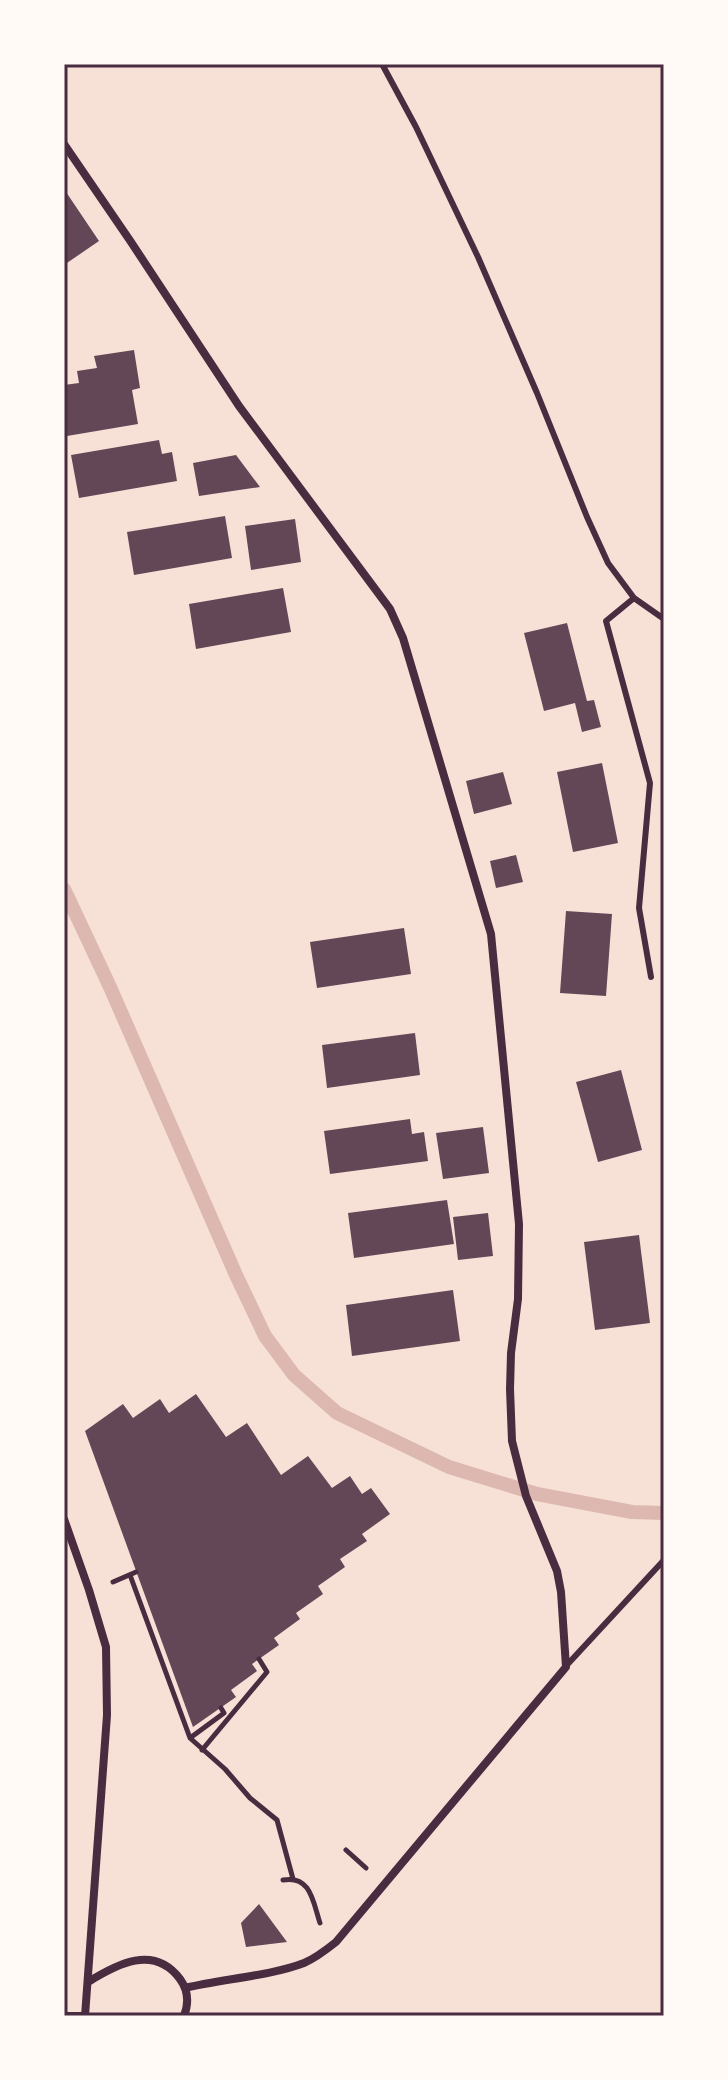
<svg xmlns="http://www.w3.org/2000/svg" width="728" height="2080" font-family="Raleway,sans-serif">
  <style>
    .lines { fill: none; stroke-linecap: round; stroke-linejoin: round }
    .stream { stroke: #dcb8b0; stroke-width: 14 }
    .building { fill: #644757 }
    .path { stroke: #4a2c40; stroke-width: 5 }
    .service { stroke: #4a2c40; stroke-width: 6 }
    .minor { stroke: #4a2c40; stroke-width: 8 }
    .neatline { fill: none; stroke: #4a2c40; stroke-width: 3 }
  </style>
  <rect width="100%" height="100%" fill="#f7e1d7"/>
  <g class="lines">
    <path class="stream" d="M 64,889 L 110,987 L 236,1275 L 265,1336 L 294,1375 L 337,1413 L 449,1467 L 537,1494 L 632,1512 L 664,1513"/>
  </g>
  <path class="building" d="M 64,189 L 99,241 L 64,265 Z
    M 134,350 L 140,388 L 132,390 L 138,424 L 67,436 L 64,420 L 64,385 L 79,383 L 77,371 L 97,368 L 94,356 Z
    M 159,440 L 162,454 L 172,452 L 177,481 L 79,498 L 71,455 Z
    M 236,455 L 260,487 L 199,496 L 193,463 Z
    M 225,516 L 232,558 L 134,575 L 127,532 Z
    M 295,519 L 301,562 L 251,570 L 245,526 Z
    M 283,588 L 291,632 L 196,649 L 189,604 Z
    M 567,623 L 587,701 L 594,700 L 601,727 L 582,732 L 575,703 L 544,711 L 524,633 Z
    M 602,763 L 618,843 L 573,852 L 557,772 Z
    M 503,772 L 512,804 L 474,814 L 466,781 Z
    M 516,855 L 523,882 L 496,888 L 490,861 Z
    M 566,911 L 612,914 L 606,996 L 560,993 Z
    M 404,928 L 411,974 L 317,988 L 310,942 Z
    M 415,1033 L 420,1075 L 327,1088 L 322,1045 Z
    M 621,1070 L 642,1150 L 598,1162 L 576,1082 Z
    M 410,1119 L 412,1134 L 424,1132 L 428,1161 L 330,1174 L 324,1131 Z
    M 483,1127 L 489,1173 L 443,1179 L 436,1133 Z
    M 447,1200 L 454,1244 L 354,1258 L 348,1213 Z
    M 488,1213 L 493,1256 L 458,1260 L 453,1217 Z
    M 639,1235 L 650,1323 L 595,1330 L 584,1242 Z
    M 453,1290 L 460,1341 L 352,1356 L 346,1305 Z
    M 196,1394 L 226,1437 L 247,1423 L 281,1475 L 308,1456 L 332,1488 L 350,1476 L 362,1494 L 371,1488 L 390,1514 L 362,1534 L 367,1541 L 340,1559 L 345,1567 L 318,1586 L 323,1594 L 296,1613 L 300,1619 L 274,1638 L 279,1645 L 252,1664 L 257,1671 L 231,1690 L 236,1697 L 193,1727 L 85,1431 L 123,1404 L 133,1418 L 160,1399 L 169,1413 Z
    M 259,1904 L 287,1942 L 246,1947 L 241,1923 Z"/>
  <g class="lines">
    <path class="path" d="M 130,1575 L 190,1738 L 225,1769 L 250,1798 L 277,1820 L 293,1879
      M 113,1582 L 136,1572
      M 190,1738 L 224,1713 L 221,1708
      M 202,1750 L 267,1672 L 259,1659
      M 346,1850 L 366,1868
      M 283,1880 C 311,1875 313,1902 320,1923"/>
    <path class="service" d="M 382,64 L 416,127 L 478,257 L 537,393 L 587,517 L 608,563 L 634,598 L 664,619
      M 634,598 L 606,621 L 650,783 L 639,908 L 651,977
      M 566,1666 L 664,1560"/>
    <path class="minor" d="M 64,144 L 131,242 L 239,406 L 390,609 L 403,638 L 491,934 L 519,1224 L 518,1299 L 511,1353 L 510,1389 L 512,1441 L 526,1496 L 557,1571 L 561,1592 L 566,1667 L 336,1942 C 326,1950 316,1958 304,1963 C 270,1976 222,1979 185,1988
      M 64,1519 L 89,1590 L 106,1647 L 107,1715 L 85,2016
      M 88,1982 C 117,1964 154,1944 180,1979 C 188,1990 189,2003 184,2016
      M 64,2016 L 85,2016"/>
  </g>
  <rect width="728" height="2080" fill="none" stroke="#fffaf5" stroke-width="132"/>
  <rect x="66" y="66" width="596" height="1948" class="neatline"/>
</svg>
